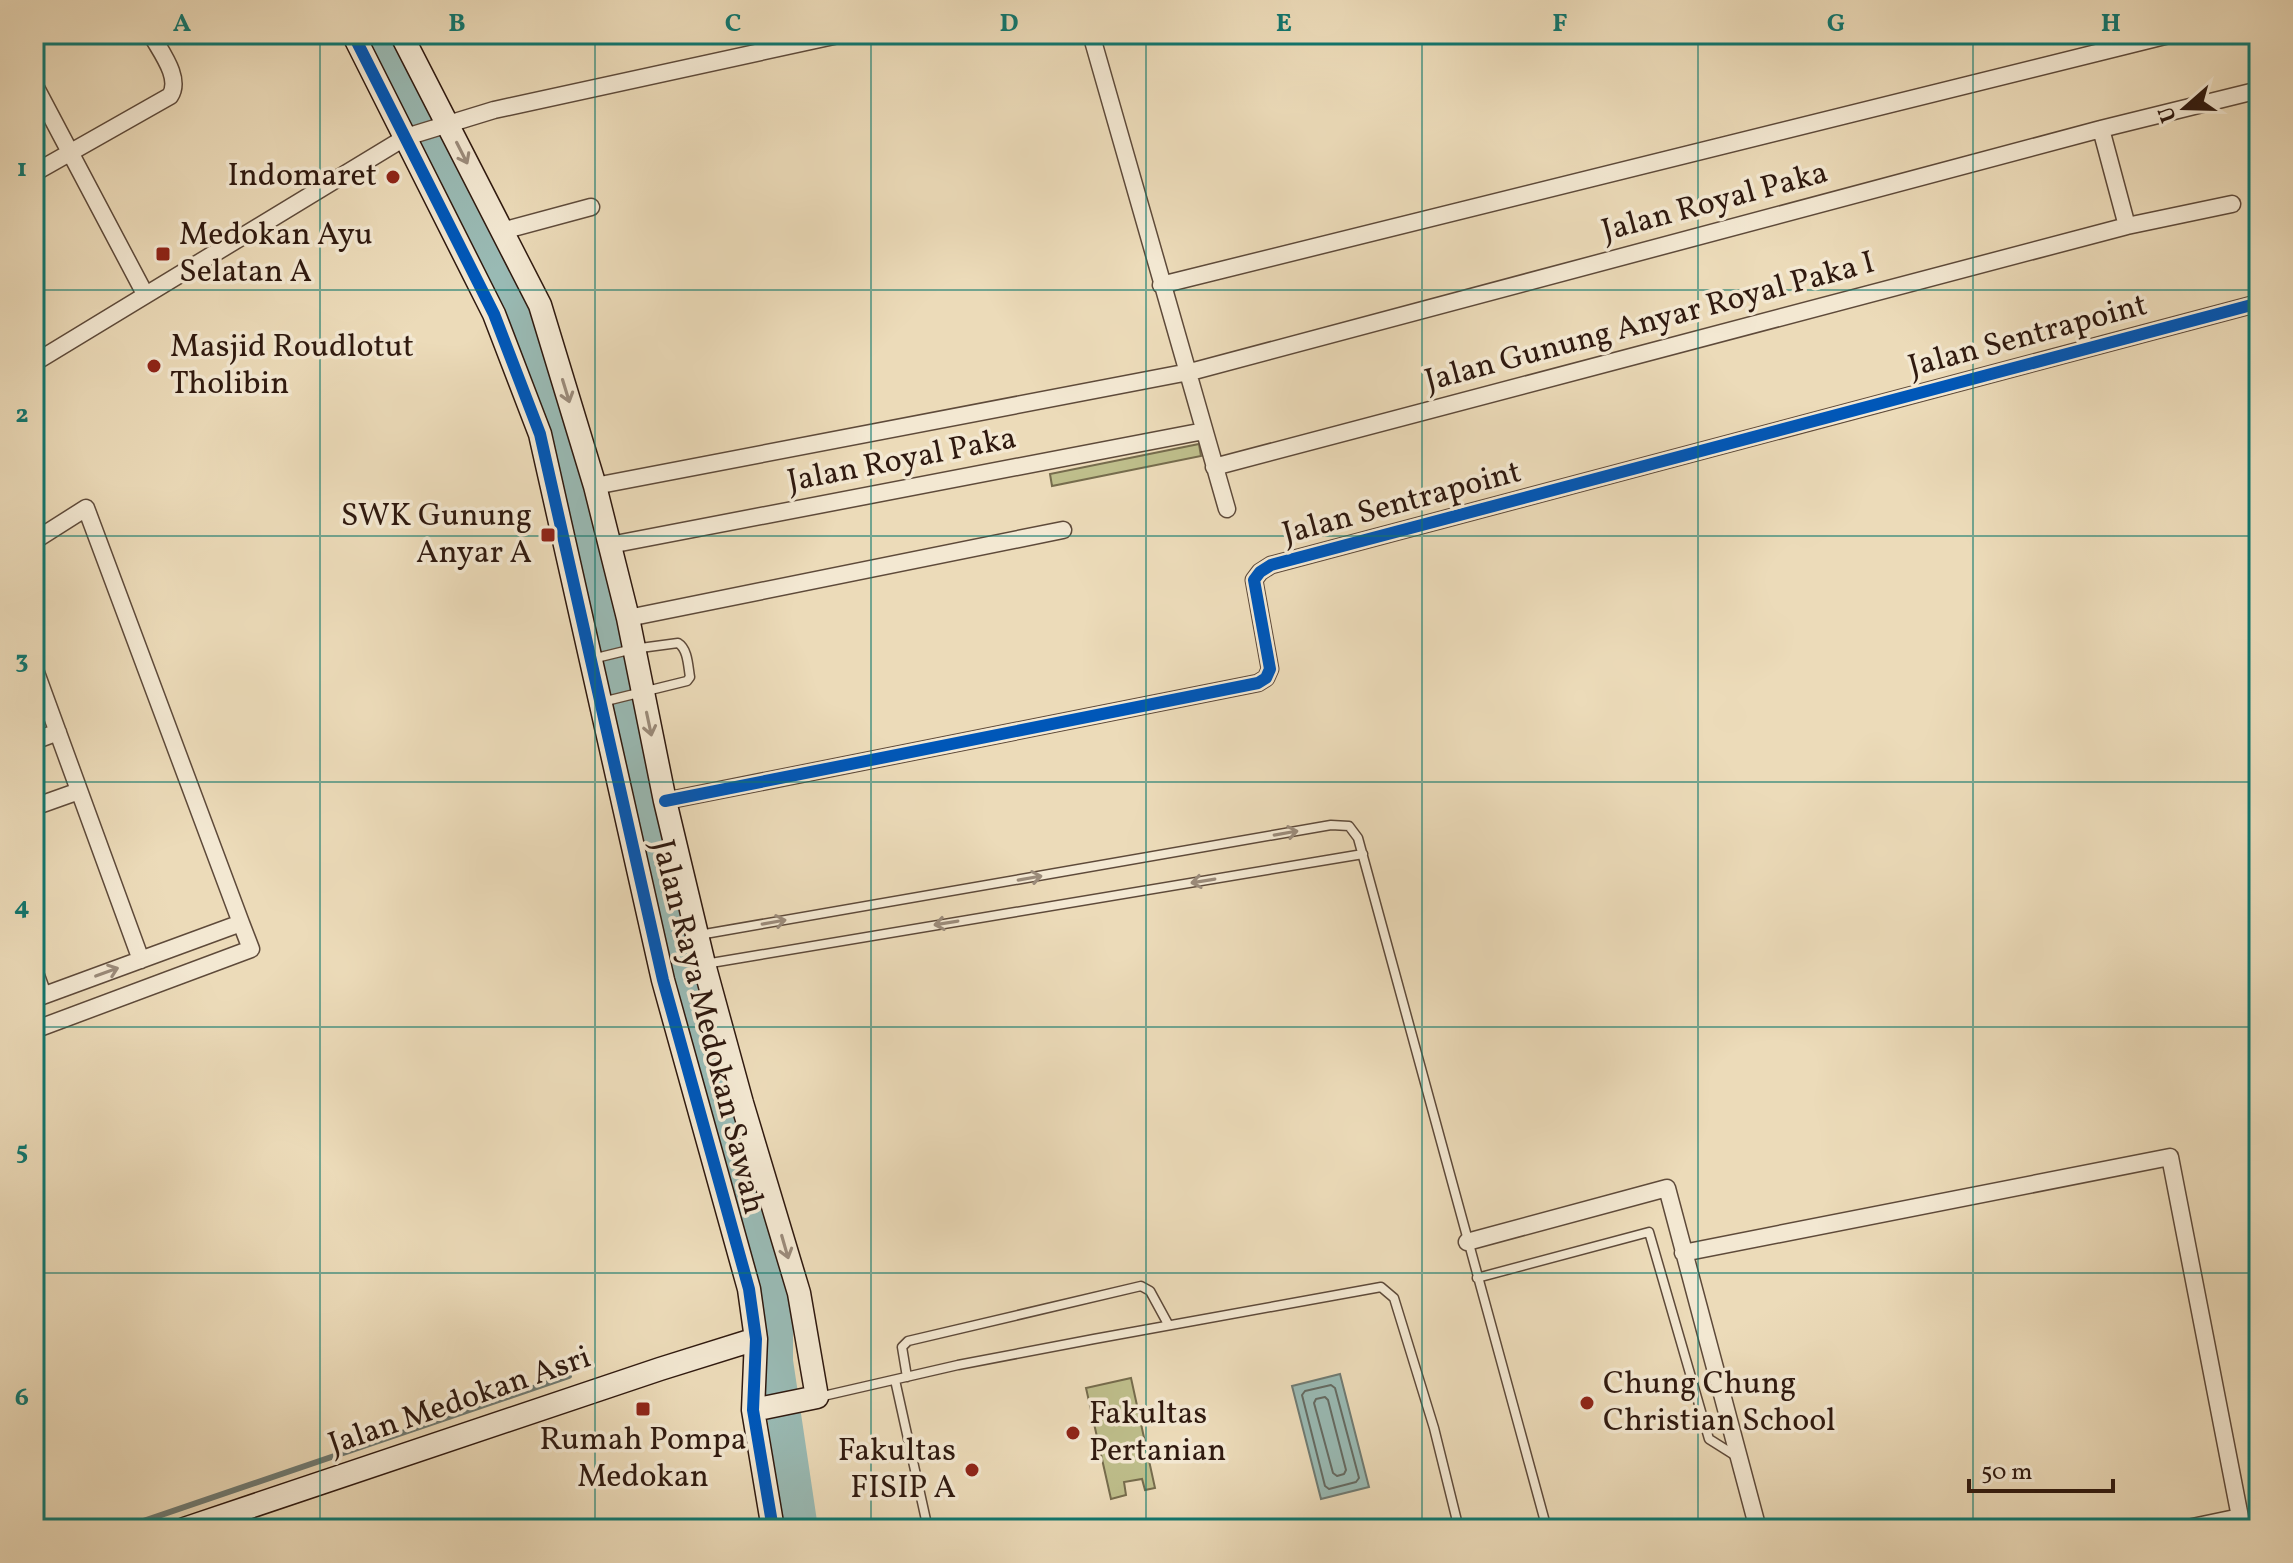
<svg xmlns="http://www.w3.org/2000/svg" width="2293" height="1563" font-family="Vollkorn,serif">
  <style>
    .green { fill: #bebe8b; stroke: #766c4d; stroke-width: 2 }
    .water { fill: #99bab4; stroke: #6f7a72; stroke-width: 2 }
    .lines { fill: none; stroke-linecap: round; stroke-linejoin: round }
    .shore { stroke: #646a62; stroke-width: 2 }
    .stream { stroke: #6f7a72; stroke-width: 6 }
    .river { stroke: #99bab4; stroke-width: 34 }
    .lane-casing { stroke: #5e4a3a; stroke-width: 11 }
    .street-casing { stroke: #5e4a3a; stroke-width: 19 }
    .secondary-casing { stroke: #2f190f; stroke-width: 25 }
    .lane { stroke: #f3e8d2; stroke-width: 8 }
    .street { stroke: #f3e8d2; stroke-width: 16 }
    .secondary { stroke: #f3e8d2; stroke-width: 22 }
    .cycleway-casing { stroke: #f3e8d2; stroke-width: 17 }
    .cycleway { stroke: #0057b8; stroke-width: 12 }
    .oneway { stroke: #9b8b7a }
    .grid { fill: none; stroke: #0f766e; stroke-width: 2; stroke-opacity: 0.55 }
    .poi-dot { fill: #8f2418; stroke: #f3e8d2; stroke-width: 3 }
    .labels { text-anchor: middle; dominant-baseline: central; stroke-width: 7; stroke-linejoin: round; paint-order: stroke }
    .poi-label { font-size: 32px; fill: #2f190f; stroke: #f3e8d2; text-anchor: start }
    .street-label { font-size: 32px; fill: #2f190f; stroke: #f3e8d2 }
    .neatline { fill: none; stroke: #0f766e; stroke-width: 3 }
    .grid-label { font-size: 26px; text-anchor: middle; font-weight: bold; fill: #0f766e }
  </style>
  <rect width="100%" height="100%" fill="#ecdbb9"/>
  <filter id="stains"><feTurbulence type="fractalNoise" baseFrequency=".0025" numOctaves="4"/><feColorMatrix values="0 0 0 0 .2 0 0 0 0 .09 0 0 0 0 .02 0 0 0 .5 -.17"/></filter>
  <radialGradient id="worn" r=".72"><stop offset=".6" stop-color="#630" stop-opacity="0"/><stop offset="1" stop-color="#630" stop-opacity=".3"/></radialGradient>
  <path class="green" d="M 1199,444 L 1201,456 L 1052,486 L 1050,474 Z
    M 1131,1378 L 1155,1488 L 1145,1490 L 1142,1479 L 1124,1482 L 1126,1495 L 1111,1499 L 1086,1388 Z"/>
  <path class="water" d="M 1340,1374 L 1369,1487 L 1321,1499 L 1292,1386 Z"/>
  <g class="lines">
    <path class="shore" d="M 1331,1385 L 1335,1388 L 1359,1478 L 1356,1482 L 1329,1489 L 1325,1486 L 1302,1395 L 1305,1391 Z
      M 1325,1397 L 1328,1400 L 1346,1470 L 1344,1474 L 1337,1476 L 1333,1473 L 1314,1403 L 1316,1399 Z"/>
    <path class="stream" d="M 120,1529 L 569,1376"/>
    <path class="river" d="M 376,34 L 439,151 L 523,329 L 564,448 L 687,994 L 743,1189 L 776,1316 L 776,1361 L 801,1529"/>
    <g class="lane-casing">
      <path id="lane" d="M 592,659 L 633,649 L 678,643 C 688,649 688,666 690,677 L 687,681 L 602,702
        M 699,935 L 1331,825 L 1349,826 L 1358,838 L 1547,1529
        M 705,964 L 1363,854
        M 1477,1278 L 1649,1232 L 1709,1439 L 1736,1456
        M 907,1377 L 902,1347 L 908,1341 L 1141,1286 L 1150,1291 L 1168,1324
        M 895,1380 L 928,1529
        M 819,1397 L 958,1365 L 1094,1339 L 1381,1287 L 1394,1298 L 1434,1428 L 1459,1529
        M 1290,1529 L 1298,1529"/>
    </g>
    <g class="street-casing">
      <path id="street" d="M 1091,34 L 1227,509
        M 34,84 L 145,294
        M 2101,129 L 2127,226
        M 34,173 L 170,96 C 182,78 160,51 151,34
        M 502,231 L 591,207
        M 1161,285 L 2173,34
        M 34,363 L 406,137 L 494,110 L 843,34
        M 1214,467 L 2127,226 L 2232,204
        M 595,486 L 1194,371 L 2101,129 L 2259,90
        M 34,541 L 86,508 L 241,923
        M 610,545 L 1204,431
        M 628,618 L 1063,530
        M 34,667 L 141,960
        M 34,741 L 58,732
        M 665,801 L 1258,683 L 1266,678 L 1270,669 L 1254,580 L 1260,572 L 1271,565 L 2259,303
        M 34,807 L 79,791
        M 34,970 L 43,995
        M 34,999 L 241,923 L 251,949 L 34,1030
        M 1467,1242 L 1667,1188 L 1758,1529
        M 1683,1253 L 2170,1157 L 2240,1517 L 2183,1529"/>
    </g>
    <g class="secondary-casing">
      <path id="secondary" d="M 353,34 L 494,314 L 540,434 L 663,980 L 749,1289 L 756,1339 L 753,1410 L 773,1529
        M 401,34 L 540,305 L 595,486 L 628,618 L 665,801 L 704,964 L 742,1103 L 799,1293 L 817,1397 L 753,1410
        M 184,1529 L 660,1369 L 756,1339"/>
    </g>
    <use href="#lane" class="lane"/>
    <use href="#street" class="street"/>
    <use href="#secondary" class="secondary"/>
    <g class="cycleway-casing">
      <path id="cycleway" d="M 353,34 L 494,314 L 540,434 L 663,980 L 749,1289 L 756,1339 L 753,1410 L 773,1529
        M 665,801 L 1258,683 L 1266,678 L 1270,669 L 1254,580 L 1260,572 L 1271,565 L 2259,303"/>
    </g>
    <use href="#cycleway" class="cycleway"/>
  </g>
  <defs><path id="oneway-shaft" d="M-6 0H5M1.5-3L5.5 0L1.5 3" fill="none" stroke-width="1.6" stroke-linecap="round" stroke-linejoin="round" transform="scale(2)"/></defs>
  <g class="oneway">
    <use href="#oneway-shaft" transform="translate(462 153) rotate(63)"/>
    <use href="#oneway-shaft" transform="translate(566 391) rotate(73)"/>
    <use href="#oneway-shaft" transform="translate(649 724) rotate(78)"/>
    <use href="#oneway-shaft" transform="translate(1286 833) rotate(-10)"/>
    <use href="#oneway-shaft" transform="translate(1030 878) rotate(-10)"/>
    <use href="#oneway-shaft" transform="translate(1203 881) rotate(171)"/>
    <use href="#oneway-shaft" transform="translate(774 922) rotate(-10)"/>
    <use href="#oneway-shaft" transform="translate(946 923) rotate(171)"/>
    <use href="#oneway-shaft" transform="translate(107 972) rotate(-20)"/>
    <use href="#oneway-shaft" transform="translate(785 1247) rotate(74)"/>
  </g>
  <path class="grid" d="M 320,34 L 320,1529M 595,34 L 595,1529M 871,34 L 871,1529M 1146,34 L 1146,1529M 1422,34 L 1422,1529M 1698,34 L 1698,1529M 1973,34 L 1973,1529M 34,290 L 2259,290M 34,536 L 2259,536M 34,782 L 2259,782M 34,1027 L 2259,1027M 34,1273 L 2259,1273"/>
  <g class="poi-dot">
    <circle cx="393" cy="177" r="8"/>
    <rect x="155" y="246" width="16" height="16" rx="4"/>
    <circle cx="154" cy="366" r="8"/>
    <rect x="540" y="527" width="16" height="16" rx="4"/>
    <circle cx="1587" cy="1403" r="8"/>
    <rect x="635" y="1401" width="16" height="16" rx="4"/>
    <circle cx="1073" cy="1433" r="8"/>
    <circle cx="972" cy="1470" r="8"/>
  </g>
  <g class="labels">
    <g class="poi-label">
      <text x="377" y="177" text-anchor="end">Indomaret</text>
      <text x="179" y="236">Medokan Ayu<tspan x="179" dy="37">Selatan A</tspan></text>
      <text x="170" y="348">Masjid Roudlotut<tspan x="170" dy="37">Tholibin</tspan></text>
      <text x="532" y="517" text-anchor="end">SWK Gunung<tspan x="532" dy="37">Anyar A</tspan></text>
      <text x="1603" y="1385">Chung Chung<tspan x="1603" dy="37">Christian School</tspan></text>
      <text x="1089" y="1415">Fakultas<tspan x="1089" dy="37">Pertanian</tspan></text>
      <text x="643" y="1441" text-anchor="middle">Rumah Pompa<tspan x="643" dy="37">Medokan</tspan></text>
      <text x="956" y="1452" text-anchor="end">Fakultas<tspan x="956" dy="37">FISIP A</tspan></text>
    </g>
    <g class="street-label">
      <text transform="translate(1715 203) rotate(-15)">Jalan Royal Paka</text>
      <text transform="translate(1650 323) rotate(-15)">Jalan Gunung Anyar Royal Paka I</text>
      <text transform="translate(2028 337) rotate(-15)">Jalan Sentrapoint</text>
      <text transform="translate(902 461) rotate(-11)">Jalan Royal Paka</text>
      <text transform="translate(1402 504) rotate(-15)">Jalan Sentrapoint</text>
      <text transform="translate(707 1027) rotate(76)">Jalan Raya Medokan Sawah</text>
      <text transform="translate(460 1402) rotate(-19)">Jalan Medokan Asri</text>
    </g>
  </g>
  <rect width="2293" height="1563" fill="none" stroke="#ecdbb9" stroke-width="88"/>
  <g transform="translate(2185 108) rotate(250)" stroke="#f3e8d2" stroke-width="6" paint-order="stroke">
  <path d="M0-6L14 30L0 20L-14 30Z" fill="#2f190f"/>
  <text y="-12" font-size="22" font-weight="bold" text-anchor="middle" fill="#2f190f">U</text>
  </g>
  <path d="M1969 1479v12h144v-12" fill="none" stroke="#2f190f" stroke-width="4"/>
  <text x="1981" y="1479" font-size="24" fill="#2f190f" stroke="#f3e8d2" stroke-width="6" paint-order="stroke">50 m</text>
  <rect x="44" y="44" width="2205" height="1475" class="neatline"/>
  <g class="grid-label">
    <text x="182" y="31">A</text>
    <text x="457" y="31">B</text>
    <text x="733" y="31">C</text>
    <text x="1009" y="31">D</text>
    <text x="1284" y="31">E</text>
    <text x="1560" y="31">F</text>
    <text x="1836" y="31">G</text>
    <text x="2111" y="31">H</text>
    <text x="22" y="176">1</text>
    <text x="22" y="422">2</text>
    <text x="22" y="668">3</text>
    <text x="22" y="914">4</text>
    <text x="22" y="1159">5</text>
    <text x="22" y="1405">6</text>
  </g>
  <rect width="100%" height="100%" filter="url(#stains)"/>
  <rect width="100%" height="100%" fill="url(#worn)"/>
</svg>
